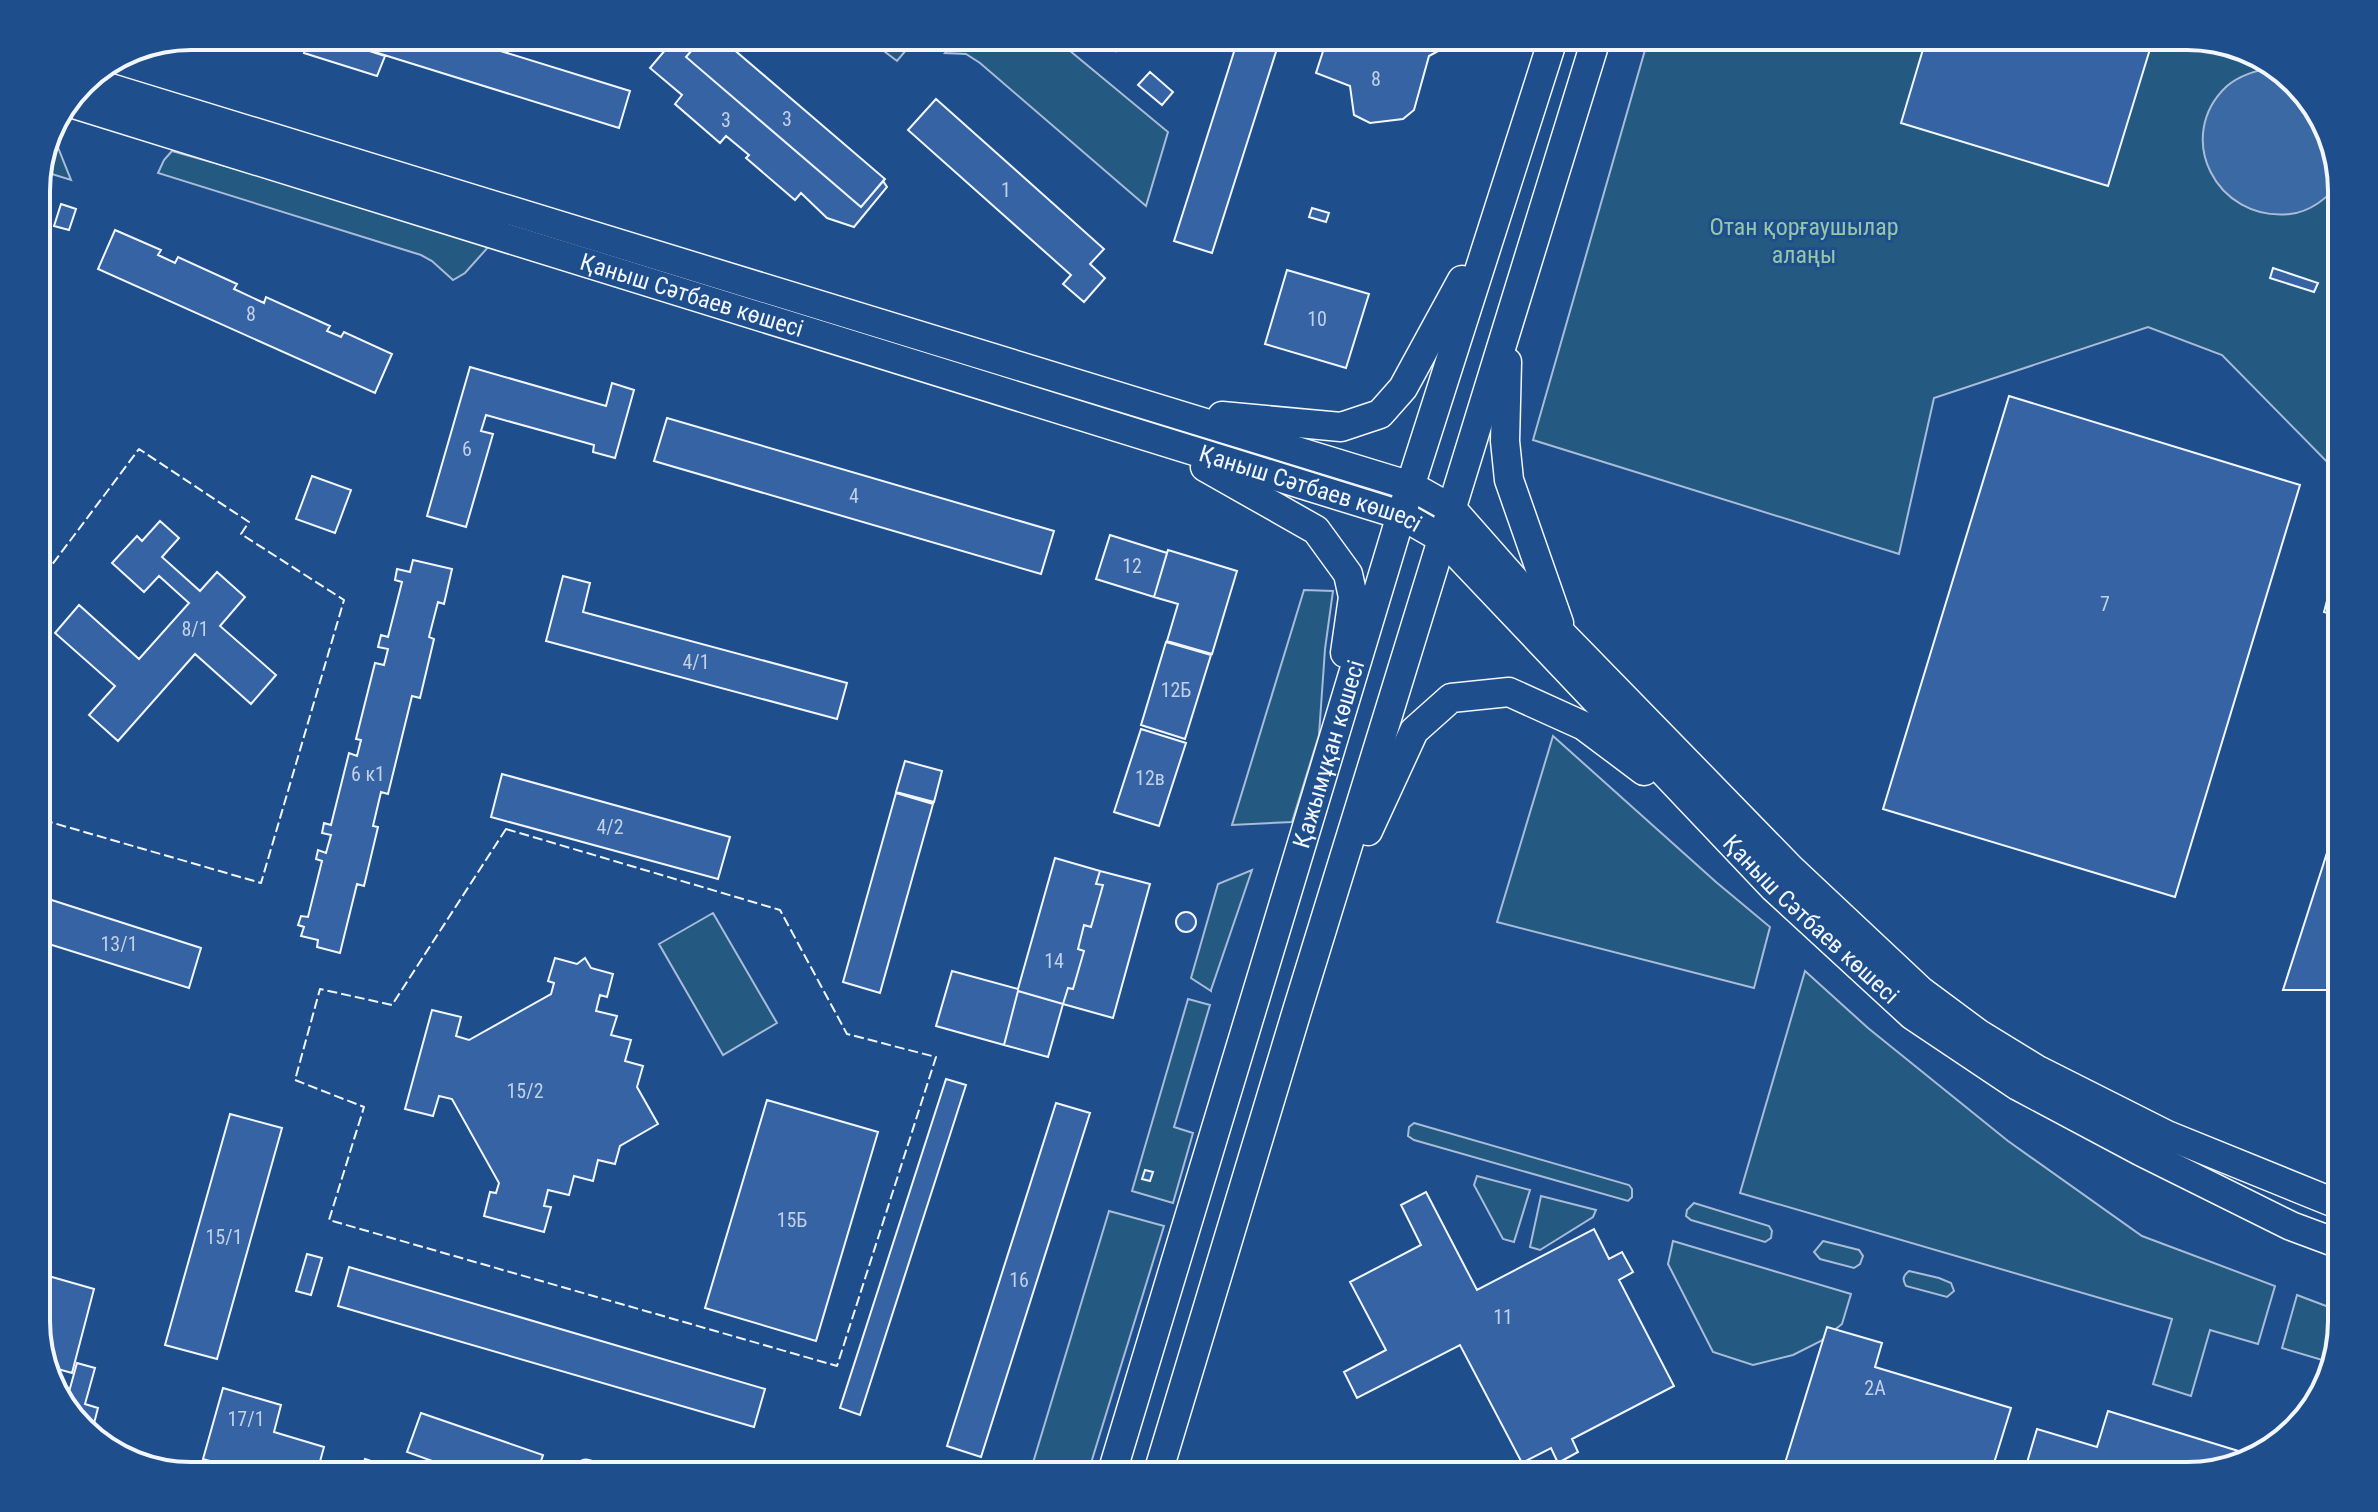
<svg xmlns="http://www.w3.org/2000/svg" width="2378" height="1512" font-family="'Roboto Condensed',sans-serif">
  <style>
    .green { fill: #245a82; stroke: #a8bbd7; stroke-width: 2 }
    .water { fill: #3b69a3; stroke: #a8bbd7; stroke-width: 2 }
    .building { fill: #3563a3; stroke: #f2f6ff; stroke-width: 2 }
    .lines { fill: none; stroke-linecap: round; stroke-linejoin: round }
    .minor-casing { stroke: #f2f6ff; stroke-width: 23 }
    .secondary-casing { stroke: #f2f6ff; stroke-width: 31 }
    .minor { stroke: #1f4e8c; stroke-width: 20 }
    .secondary { stroke: #1f4e8c; stroke-width: 28 }
    .fence { stroke: #f2f6ff; stroke-width: 2; stroke-dasharray: 10 4; stroke-linecap: butt }
    .labels { text-anchor: middle; dominant-baseline: central; stroke-width: 6; stroke-linejoin: round; paint-order: stroke }
    .number-label { font-size: 20px; fill: #c3d1e8 }
    .park-label { font-size: 24px; fill: #97c8a6; stroke: #1f4e8c }
    .street-label { font-size: 24px; fill: #f2f6ff; stroke: #1f4e8c }
    .rim { fill: none; stroke: #f2f6ff; stroke-width: 4 }
  </style>
  <rect width="100%" height="100%" fill="#1f4e8c"/>
  <path class="green" d="M 864,36 L 918,36 L 897,61 Z
    M 960,36 L 1052,36 L 1168,132 L 1146,206 L 980,63 L 966,54 L 945,53 Z
    M 1649,36 L 2187,36 L 2273,62 L 2321,114 L 2342,191 L 2342,477 L 2222,355 L 2148,327 L 1934,398 L 1899,554 L 1533,440 Z
    M 47,142 L 57,145 L 71,180 L 39,170 Z
    M 172,151 L 491,241 L 490,245 L 465,273 L 453,280 L 432,261 L 421,255 L 158,173 L 164,160 Z
    M 1304,590 L 1333,591 L 1325,649 L 1319,735 L 1292,822 L 1232,825 Z
    M 1553,736 L 1716,882 L 1770,927 L 1754,988 L 1497,922 Z
    M 1252,870 L 1211,990 L 1211,991 L 1191,978 L 1218,884 Z
    M 713,913 L 777,1023 L 723,1055 L 659,944 Z
    M 1805,971 L 1868,1028 L 2008,1141 L 2142,1236 L 2275,1286 L 2258,1344 L 2210,1330 L 2191,1396 L 2153,1384 L 2172,1319 L 1740,1193 Z
    M 1188,999 L 1210,1005 L 1174,1127 L 1193,1133 L 1173,1203 L 1132,1191 Z
    M 1414,1123 L 1629,1185 L 1632,1189 L 1632,1197 L 1628,1201 L 1414,1140 L 1408,1136 L 1409,1127 Z
    M 1477,1176 L 1530,1190 L 1514,1242 L 1503,1239 L 1474,1185 Z
    M 1541,1196 L 1596,1210 L 1593,1217 L 1540,1250 L 1530,1247 Z
    M 1694,1203 L 1769,1226 L 1772,1231 L 1771,1238 L 1765,1242 L 1691,1220 L 1686,1216 L 1687,1210 Z
    M 1109,1211 L 1164,1226 L 1087,1476 L 1029,1476 Z
    M 1673,1241 L 1851,1294 L 1842,1324 L 1821,1341 L 1793,1355 L 1753,1365 L 1713,1352 L 1668,1264 Z
    M 1823,1241 L 1859,1250 L 1863,1256 L 1860,1264 L 1854,1268 L 1820,1259 L 1814,1252 Z
    M 1909,1271 L 1939,1278 L 1951,1283 L 1954,1291 L 1947,1297 L 1906,1286 C 1902,1279 1903,1276 1909,1271 Z
    M 2297,1295 L 2342,1312 L 2342,1321 L 2329,1362 L 2282,1348 Z"/>
  <path class="water" d="M 2272,67 L 2277,67 L 2321,114 L 2340,182 C 2328,198 2310,212 2290,214 C 2216,222 2173,136 2227,86 C 2240,75 2256,71 2272,67 Z"/>
  <path class="building" d="M 309,36 L 323,36 L 385,56 L 377,76 L 304,53 Z
    M 323,36 L 452,36 L 630,91 L 619,128 Z
    M 677,36 L 704,36 L 686,57 L 861,207 L 883,181 L 887,187 L 854,227 L 827,218 L 801,193 L 795,200 L 746,158 L 749,155 L 726,136 L 720,143 L 675,104 L 682,95 L 650,68 Z
    M 704,36 L 718,36 L 885,179 L 861,207 L 686,57 Z
    M 1098,36 L 1129,36 L 1116,51 Z
    M 1239,36 L 1281,36 L 1212,253 L 1174,241 Z
    M 1328,36 L 1446,36 L 1440,50 L 1429,56 L 1414,110 L 1403,119 L 1370,123 L 1354,115 L 1350,86 L 1316,73 Z
    M 1927,36 L 2154,36 L 2108,186 L 1901,123 Z
    M 1150,72 L 1173,92 L 1162,105 L 1138,85 Z
    M 936,99 L 1104,249 L 1090,264 L 1105,278 L 1084,302 L 1063,284 L 1071,275 L 908,130 Z
    M 36,203 L 48,207 L 36,243 Z
    M 61,204 L 76,209 L 69,230 L 54,226 Z
    M 1312,208 L 1329,213 L 1326,222 L 1309,217 Z
    M 115,230 L 161,250 L 158,255 L 175,263 L 178,257 L 237,284 L 234,289 L 264,303 L 266,297 L 330,326 L 327,331 L 341,337 L 344,332 L 392,354 L 375,393 L 98,269 Z
    M 2273,268 L 2318,283 L 2314,292 L 2270,278 Z
    M 1287,270 L 1369,294 L 1346,368 L 1265,344 Z
    M 470,367 L 606,406 L 612,383 L 634,390 L 615,458 L 593,452 L 594,445 L 486,415 L 481,431 L 493,434 L 466,527 L 427,516 Z
    M 2009,396 L 2300,485 L 2175,897 L 1883,809 Z
    M 667,418 L 1054,531 L 1041,574 L 654,461 Z
    M 312,476 L 351,490 L 335,533 L 296,519 Z
    M 160,521 L 179,538 L 162,557 L 200,591 L 217,572 L 245,597 L 220,626 L 276,675 L 251,704 L 195,654 L 118,741 L 89,715 L 115,686 L 55,633 L 79,605 L 139,659 L 189,603 L 159,576 L 144,592 L 112,563 L 137,536 L 142,541 Z
    M 1110,535 L 1167,553 L 1154,597 L 1096,579 Z
    M 1168,550 L 1237,571 L 1212,654 L 1167,641 L 1178,604 L 1154,597 Z
    M 413,560 L 452,569 L 444,604 L 438,602 L 429,637 L 434,639 L 420,698 L 412,696 L 388,794 L 381,792 L 373,826 L 378,827 L 364,886 L 357,884 L 340,953 L 317,947 L 318,940 L 301,936 L 304,927 L 298,925 L 301,916 L 308,917 L 322,861 L 316,859 L 318,850 L 326,853 L 331,835 L 322,833 L 324,823 L 331,825 L 349,753 L 357,756 L 361,740 L 356,739 L 375,663 L 384,665 L 388,649 L 378,647 L 381,635 L 388,637 L 402,582 L 395,580 L 397,569 L 410,572 Z
    M 563,576 L 590,583 L 583,612 L 847,683 L 837,719 L 546,641 Z
    M 2332,582 L 2342,584 L 2342,617 L 2324,612 Z
    M 1166,642 L 1211,655 L 1185,739 L 1141,725 Z
    M 1141,729 L 1186,743 L 1159,826 L 1114,812 Z
    M 905,761 L 942,771 L 934,802 L 896,792 Z
    M 502,774 L 730,837 L 718,879 L 491,817 Z
    M 896,793 L 933,804 L 880,993 L 843,982 Z
    M 2342,806 L 2342,990 L 2283,990 Z
    M 1055,858 L 1100,871 L 1096,884 L 1103,885 L 1091,927 L 1084,925 L 1078,949 L 1084,951 L 1073,989 L 1068,988 L 1063,1004 L 1018,991 L 1004,1045 L 936,1026 L 952,971 L 1018,989 Z
    M 1100,871 L 1150,884 L 1113,1018 L 1063,1004 L 1068,988 L 1073,989 L 1084,951 L 1078,949 L 1084,925 L 1091,927 L 1103,885 L 1096,884 Z
    M 36,895 L 201,948 L 189,988 L 36,940 Z
    M1176 922a10 10 0 1 1 20 0a10 10 0 1 1-20 0Z
    M 555,958 L 577,964 L 585,958 L 591,968 L 613,974 L 607,997 L 600,995 L 596,1011 L 617,1016 L 611,1035 L 631,1040 L 625,1061 L 643,1066 L 637,1087 L 658,1124 L 620,1146 L 615,1164 L 598,1160 L 593,1181 L 574,1176 L 569,1195 L 548,1190 L 544,1206 L 551,1207 L 544,1232 L 484,1216 L 490,1192 L 496,1193 L 499,1183 L 452,1099 L 439,1096 L 433,1116 L 405,1109 L 432,1010 L 461,1017 L 456,1036 L 469,1040 L 551,994 L 554,983 L 548,981 Z
    M 1018,991 L 1063,1004 L 1048,1057 L 1004,1045 Z
    M 946,1079 L 966,1085 L 860,1415 L 840,1408 Z
    M 767,1100 L 878,1132 L 816,1341 L 705,1308 Z
    M 1056,1103 L 1090,1113 L 981,1457 L 947,1446 Z
    M 230,1114 L 282,1128 L 217,1359 L 165,1345 Z
    M 1145,1170 L 1153,1172 L 1150,1181 L 1142,1179 Z
    M 1426,1192 L 1477,1290 L 1594,1229 L 1609,1259 L 1622,1252 L 1633,1272 L 1619,1280 L 1674,1386 L 1572,1439 L 1578,1452 L 1558,1463 L 1551,1448 L 1522,1463 L 1460,1345 L 1357,1398 L 1344,1372 L 1386,1350 L 1350,1282 L 1421,1245 L 1401,1205 Z
    M 307,1254 L 322,1258 L 311,1295 L 296,1291 Z
    M 349,1267 L 765,1389 L 754,1427 L 338,1306 Z
    M 45,1275 L 94,1289 L 72,1373 L 47,1366 L 36,1330 L 36,1306 Z
    M 1827,1327 L 1882,1343 L 1875,1367 L 2011,1408 L 1990,1476 L 1781,1476 Z
    M 77,1363 L 95,1368 L 85,1404 L 98,1408 L 91,1435 L 60,1401 L 61,1397 L 67,1399 Z
    M 223,1388 L 281,1405 L 274,1432 L 324,1447 L 316,1476 L 232,1476 L 234,1468 L 203,1459 Z
    M 2108,1411 L 2258,1457 L 2187,1476 L 2023,1476 L 2037,1429 L 2097,1447 Z
    M 421,1413 L 543,1455 L 536,1476 L 474,1476 L 407,1452 Z
    M 365,1459 L 404,1472 L 403,1476 L 360,1476 Z"/>
  <g class="lines">
    <g class="minor-casing">
      <path id="minor" d="M 583,1476 L 586,1470 L 607,1476"/>
    </g>
    <g class="secondary-casing">
      <g id="secondary">
        <path d="M 84,80 L 1411,486 L 1452,509 L 1563,635 L 1791,869 L 1921,991 L 1979,1034 L 2036,1069 L 2167,1135 L 2342,1206"/>
        <path id="s1" d="M 67,102 L 1401,515 L 1443,539 L 1774,888 L 1912,1015 L 2018,1086 L 2140,1151 L 2291,1226 L 2342,1245"/>
        <path d="M 1507,362 L 1505,441 L 1509,480 L 1559,623"/>
        <path d="M 1222,416 L 1341,427 L 1380,414 L 1403,388 L 1462,280"/>
        <path d="M 1205,467 L 1316,530 L 1348,574 L 1353,597 L 1345,653"/>
        <path d="M 1368,831 L 1414,731 L 1451,698 L 1509,692 L 1584,726 L 1644,771"/>
        <path id="s2" d="M 1111,1476 L 1401,515 L 1554,36"/>
        <path d="M 1157,1476 L 1296,1014 L 1597,36"/>
      </g>
    </g>
    <use href="#minor" class="minor"/>
    <use href="#secondary" class="secondary"/>
    <path class="fence" d="M 36,586 L 139,449 L 249,522 L 241,534 L 344,600 L 261,883 L 36,818
      M 506,829 L 780,910 L 847,1034 L 936,1057 L 837,1366 L 329,1220 L 364,1107 L 295,1080 L 320,989 L 392,1005 Z"/>
  </g>
  <g class="labels">
    <g class="number-label">
      <text x="1376" y="79">8</text>
      <text x="787" y="119">3</text>
      <text x="726" y="120">3</text>
      <text x="1006" y="190">1</text>
      <text x="251" y="314">8</text>
      <text x="1317" y="319">10</text>
      <text x="467" y="449">6</text>
      <text x="854" y="496">4</text>
      <text x="1132" y="566">12</text>
      <text x="2105" y="604">7</text>
      <text x="195" y="629">8/1</text>
      <text x="696" y="662">4/1</text>
      <text x="1176" y="690">12Б</text>
      <text x="368" y="774">6 к1</text>
      <text x="1150" y="778">12в</text>
      <text x="610" y="827">4/2</text>
      <text x="119" y="944">13/1</text>
      <text x="1054" y="961">14</text>
      <text x="525" y="1091">15/2</text>
      <text x="792" y="1220">15Б</text>
      <text x="224" y="1237">15/1</text>
      <text x="1019" y="1280">16</text>
      <text x="1503" y="1317">11</text>
      <text x="1875" y="1388">2А</text>
      <text x="246" y="1419">17/1</text>
    </g>
    <g class="park-label">
      <text x="1804" y="227">Отан қорғаушылар<tspan x="1804" dy="28">алаңы</tspan></text>
    </g>
    <g class="street-label">
      <text stroke="none"><textPath href="#s1" startOffset="654">Қаныш Сәтбаев көшесі</textPath></text>
      <text stroke="none"><textPath href="#s1" startOffset="1302">Қаныш Сәтбаев көшесі</textPath></text>
      <text stroke="none"><textPath href="#s2" startOffset="754">Қажымұқан көшесі</textPath></text>
      <text stroke="none"><textPath href="#s1" startOffset="1974">Қаныш Сәтбаев көшесі</textPath></text>
    </g>
  </g>
  <path d="M0 0H2378V1512H0ZM191 50H2187A141 141 0 0 1 2328 191V1321A141 141 0 0 1 2187 1462H191A141 141 0 0 1 50 1321V191A141 141 0 0 1 191 50Z" fill="#1f4e8c" fill-rule="evenodd"/>
  <path class="rim" d="M191 50H2187A141 141 0 0 1 2328 191V1321A141 141 0 0 1 2187 1462H191A141 141 0 0 1 50 1321V191A141 141 0 0 1 191 50Z"/>
</svg>
